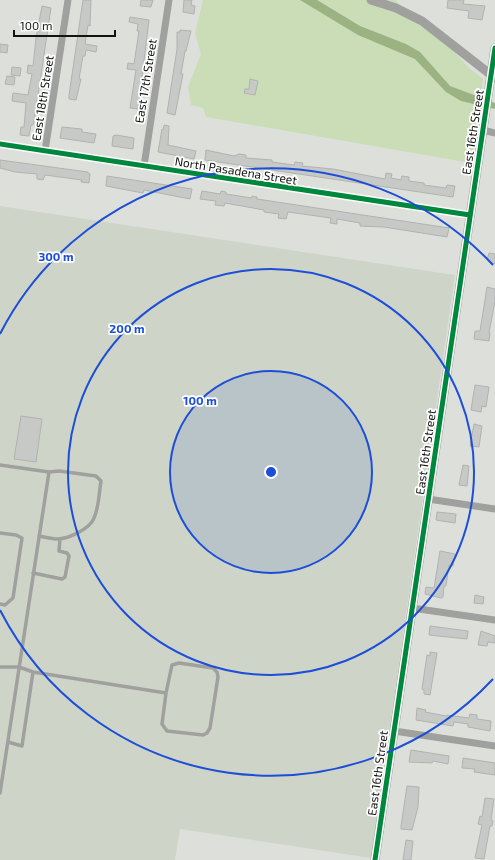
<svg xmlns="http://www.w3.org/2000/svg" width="495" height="860" font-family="'Exo 2',sans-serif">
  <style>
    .built { fill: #ced5c8 }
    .green { fill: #caddb6 }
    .water { fill: #9bb282 }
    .building { fill: #c6c9c5; stroke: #b0b3af }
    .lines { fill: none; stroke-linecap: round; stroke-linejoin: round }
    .service { stroke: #a0a09e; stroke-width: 3.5 }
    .minor { stroke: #a0a09e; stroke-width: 7 }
    .tertiary { stroke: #a0a09e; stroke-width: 9 }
    .cycleway-casing { stroke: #fff; stroke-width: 8 }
    .cycleway { stroke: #00873e; stroke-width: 5 }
    .ring { fill: none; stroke: #1d4ed8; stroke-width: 2 }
    .labels { text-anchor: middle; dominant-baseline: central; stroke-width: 3.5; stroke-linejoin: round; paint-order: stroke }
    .street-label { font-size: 12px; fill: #121410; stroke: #fff }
    .centre { fill: #1d4ed8; stroke: #fff; stroke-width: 2 }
    .ring-label { font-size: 12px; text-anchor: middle; font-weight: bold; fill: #1d4ed8; stroke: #fff; stroke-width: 3.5; stroke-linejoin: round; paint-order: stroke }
  </style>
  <rect width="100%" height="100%" fill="#dde0da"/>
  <path class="built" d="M 0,206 L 455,275 L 371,858 L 180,829 L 175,860 L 0,860 Z"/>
  <path class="green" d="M 203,0 L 396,0 L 407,16 L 450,47 L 467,66 L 483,79 L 471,163 L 206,117 L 203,108 L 191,105 L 188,87 L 201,54 L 195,33 Z"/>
  <path class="water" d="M 300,0 L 317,0 L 360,26 L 406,44 L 420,52 L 450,86 L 495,103 L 495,109 L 461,101 L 446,92 L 415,59 L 358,35 Z"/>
  <path class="building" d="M 83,0 L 91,0 L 90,26 L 88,25 L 85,44 L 97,46 L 96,52 L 86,50 L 85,56 L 83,56 L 79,79 L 81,79 L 76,100 L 69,99 L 69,95 Z
    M 141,0 L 153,0 L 151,7 L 140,6 Z
    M 184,0 L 192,0 L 191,5 L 195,6 L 194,14 L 183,12 Z
    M 448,0 L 464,0 L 463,4 L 485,6 L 482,20 L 468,18 L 469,11 L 447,8 Z
    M 42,6 L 51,8 L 34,122 L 33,125 L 31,125 L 29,136 L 20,135 L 21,127 L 24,127 L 26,103 L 12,101 L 13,93 L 28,95 L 32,74 L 27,73 L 28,65 L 33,66 L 36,38 Z
    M 130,17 L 149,20 L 138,109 L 130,108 L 136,70 L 127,69 L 128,63 L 134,64 L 139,31 L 137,31 L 138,24 L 129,22 Z
    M 180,30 L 191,31 L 186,51 L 185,51 L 181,74 L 183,74 L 175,115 L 167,113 L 177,49 L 177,32 L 180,32 Z
    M 0,44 L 8,45 L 7,53 L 0,52 Z
    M 12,67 L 21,68 L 20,76 L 11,75 Z
    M 7,76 L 15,77 L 14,85 L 5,84 Z
    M 250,79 L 258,81 L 255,95 L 244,93 L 245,89 L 249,89 Z
    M 164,125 L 169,126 L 168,145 L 196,151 L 194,159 L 158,152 L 162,129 L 163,130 Z
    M 62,127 L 82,129 L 82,132 L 96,134 L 94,143 L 60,138 Z
    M 116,135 L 134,138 L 133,149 L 112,146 L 113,136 Z
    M 206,150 L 234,156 L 239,154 L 246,155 L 246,158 L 272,160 L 272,162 L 294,165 L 295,162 L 303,163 L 302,166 L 333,169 L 385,179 L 386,173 L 392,174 L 391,178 L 401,180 L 402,176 L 409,177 L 409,181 L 424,183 L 424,185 L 446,188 L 447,185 L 455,186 L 453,197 L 205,160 Z
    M 0,160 L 88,172 L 88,173 L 90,174 L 89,183 L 81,182 L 82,180 L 45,175 L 43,180 L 37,179 L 37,174 L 15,172 L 0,168 Z
    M 107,176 L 192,189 L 190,199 L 144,190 L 143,193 L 106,186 Z
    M 202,191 L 220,194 L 221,191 L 226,192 L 226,194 L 252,198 L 252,196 L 257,197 L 257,199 L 449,228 L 447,237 L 384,227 L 360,226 L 360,223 L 337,219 L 337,224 L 330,223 L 331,218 L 288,212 L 286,219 L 278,218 L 279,214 L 264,212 L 264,210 L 225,203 L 224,206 L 215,205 L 216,201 L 200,199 Z
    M 489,253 L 495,254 L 495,264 L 489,262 L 489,260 L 487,260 Z
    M 487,287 L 495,289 L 495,301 L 489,333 L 490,333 L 489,341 L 474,339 L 475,331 L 480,331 Z
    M 475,385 L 489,387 L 486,407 L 482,406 L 481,412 L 471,410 Z
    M 21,416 L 42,419 L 36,462 L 14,459 Z
    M 474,424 L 482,426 L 479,447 L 470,446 Z
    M 463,465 L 469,466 L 467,486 L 459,485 Z
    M 437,512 L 456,514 L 455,523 L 436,520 Z
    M 440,551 L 455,554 L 453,566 L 449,565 L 446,586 L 444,586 L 443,597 L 441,598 L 425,594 L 426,587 L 434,588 Z
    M 475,595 L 484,597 L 483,604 L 474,603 Z
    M 430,626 L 468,631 L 467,639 L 429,635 Z
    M 481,631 L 495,636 L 495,643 L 488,642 L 487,646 L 478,645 Z
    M 430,652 L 437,653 L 430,695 L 424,694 L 424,690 L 422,689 L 427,655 L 430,656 Z
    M 417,708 L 426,710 L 425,712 L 446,716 L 447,715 L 469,718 L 470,714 L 477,715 L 477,719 L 491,721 L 490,731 L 468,727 L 468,724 L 454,722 L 453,726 L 416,720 Z
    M 411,750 L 449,756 L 448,764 L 433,761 L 432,763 L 409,762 Z
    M 463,758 L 495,763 L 495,775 L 474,772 L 475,769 L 462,768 Z
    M 407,786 L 419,787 L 418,807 L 412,830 L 401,829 L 401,826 Z
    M 485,798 L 494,799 L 491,820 L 493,821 L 492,826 L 490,826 L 484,859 L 475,858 L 482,825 L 478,824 L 480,816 L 482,817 Z
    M 406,840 L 413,841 L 411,860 L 403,860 Z"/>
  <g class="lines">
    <path class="service" d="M 0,465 L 49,472 L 0,793
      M 0,533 L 16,535 L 22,538 L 13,598 L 5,605 L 0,604
      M 39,536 C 45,537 52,539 57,539 C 68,539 90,529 94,518 C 99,507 99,493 101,481 L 96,476 L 59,471 L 49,472
      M 33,573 L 62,579 L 65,577 L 69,556 L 67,553 L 59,551 L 60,539
      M 0,667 L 19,667 L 33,672 L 166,693 L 172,665 L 179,663 L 213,668 L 217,672 L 218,677 L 210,728 L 207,733 L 203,735 L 167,731 L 162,724 L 166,693
      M 8,742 L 22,746 L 33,672"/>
    <path class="minor" d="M 483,130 L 495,133
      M 0,144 L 470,215
      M 45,151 L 68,0
      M 144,166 L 169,0
      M 428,499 L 495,509
      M 412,608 L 495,620
      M 394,731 L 495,746"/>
    <path class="tertiary" d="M 371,0 L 396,8 L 422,21 L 495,78
      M 375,860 L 495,48"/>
    <g class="cycleway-casing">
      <path id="cycleway" d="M 0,144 L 470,215
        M 375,860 L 495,48"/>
    </g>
    <use href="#cycleway" class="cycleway"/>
  </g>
  <circle cx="271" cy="472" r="101" fill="#1d4ed8" fill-opacity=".12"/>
  <g class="ring">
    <circle cx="271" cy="472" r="101"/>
    <circle cx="271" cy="472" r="203"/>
    <path d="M493 679A304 304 0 0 1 0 610M0 334A304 304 0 0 1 493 265"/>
  </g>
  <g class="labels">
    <g class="street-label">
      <text transform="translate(145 81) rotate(-81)">East 17th Street</text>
      <text transform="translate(42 98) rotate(-81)">East 18th Street</text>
      <text transform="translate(472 132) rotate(-81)">East 16th Street</text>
      <text transform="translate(236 170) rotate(9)">North Pasadena Street</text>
      <text transform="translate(425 452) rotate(-82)">East 16th Street</text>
      <text transform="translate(377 773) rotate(-82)">East 16th Street</text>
    </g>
  </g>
  <circle cx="271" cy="472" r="6" class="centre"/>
  <g class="ring-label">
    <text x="56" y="261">300 m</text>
    <text x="127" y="333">200 m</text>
    <text x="200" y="405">100 m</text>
  </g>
  <path d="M14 30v6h101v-6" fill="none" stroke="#121410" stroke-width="2"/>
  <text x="20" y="30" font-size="12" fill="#121410" stroke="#ffffff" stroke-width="3" paint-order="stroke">100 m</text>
</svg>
